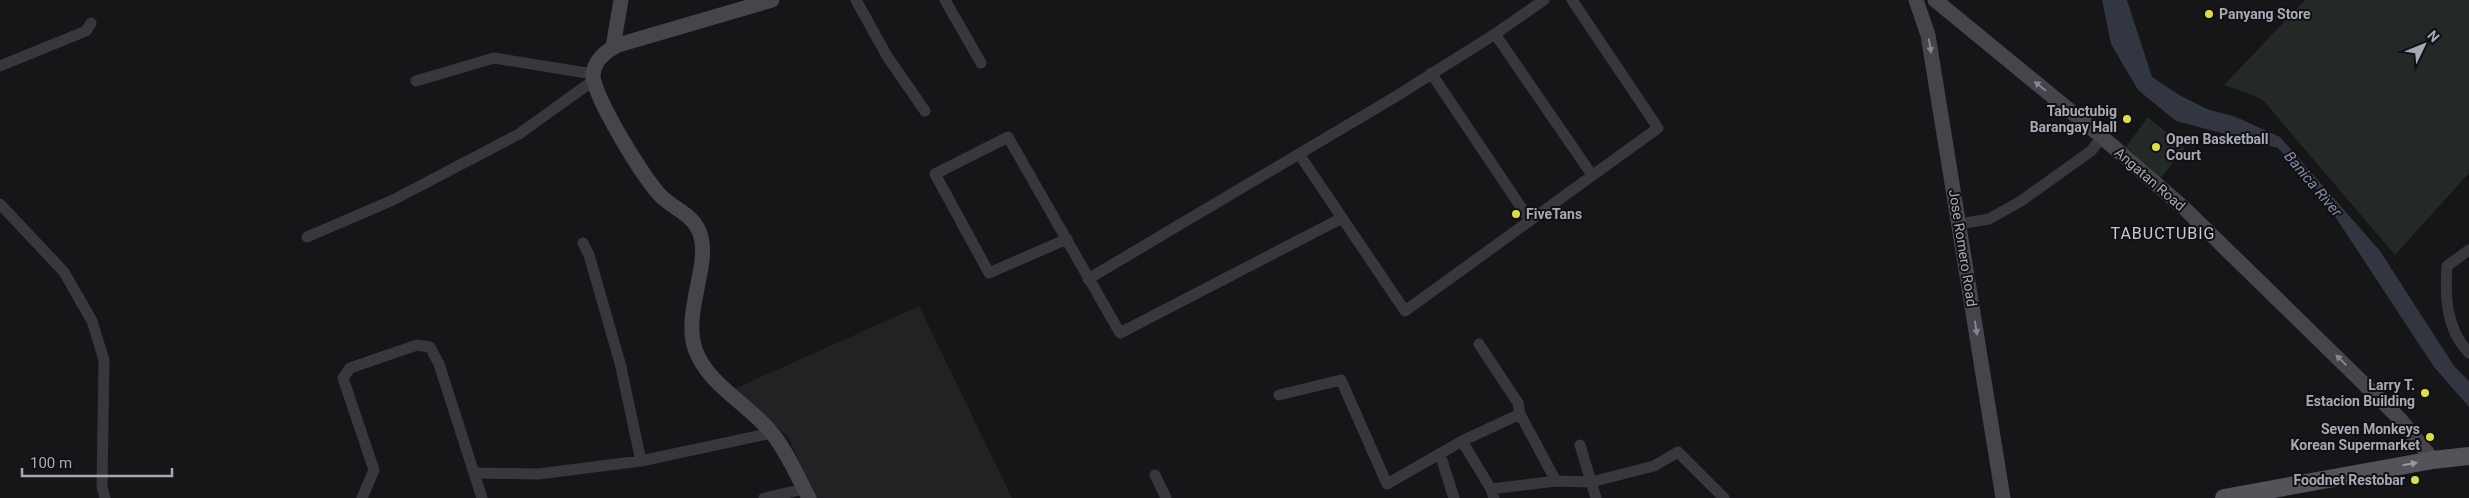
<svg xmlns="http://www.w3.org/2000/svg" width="2469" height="498" font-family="Roboto,sans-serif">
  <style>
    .built { fill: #222124 }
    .green { fill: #222926 }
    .water { fill: #323640 }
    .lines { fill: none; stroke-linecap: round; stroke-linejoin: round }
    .street { stroke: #38373c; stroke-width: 11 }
    .secondary { stroke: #46454b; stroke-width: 15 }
    .primary { stroke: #54535a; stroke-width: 18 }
    .oneway { fill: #868691 }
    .oneway2 { fill: #9898a4 }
    .poi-dot { fill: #dfdd45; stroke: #111012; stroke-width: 2 }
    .labels { text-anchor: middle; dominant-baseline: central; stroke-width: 4; stroke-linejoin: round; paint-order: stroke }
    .poi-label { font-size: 14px; font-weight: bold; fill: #a9a9b6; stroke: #111012; text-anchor: end }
    .street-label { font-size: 14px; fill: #a9a9b6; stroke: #111012 }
    .water-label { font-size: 15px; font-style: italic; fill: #838cad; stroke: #111012 }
    .quarter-label { font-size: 16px; letter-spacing: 1px; fill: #cac9d2; stroke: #111012 }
  </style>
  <rect width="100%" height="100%" fill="#161517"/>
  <path class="built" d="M 919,306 L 1012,498 L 815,498 L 788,437 L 734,389 Z"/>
  <path class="green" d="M 2305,0 L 2469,0 L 2469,173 L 2395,255 L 2262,99 L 2224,85 Z
    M 2148,117 L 2185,148 L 2160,179 L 2126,147 Z"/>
  <path class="water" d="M 2102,0 L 2127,0 L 2152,77 L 2179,95 L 2207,109 L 2236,117 L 2280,137 L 2380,251 L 2454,366 L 2469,381 L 2469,407 L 2434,367 L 2319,192 L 2278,148 L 2176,121 L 2138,90 L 2111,44 Z"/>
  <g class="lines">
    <path class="street" d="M 856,0 L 887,56 L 925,111
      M 945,0 L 981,63
      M 1495,34 L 1592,175
      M 0,66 L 86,31 L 91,23
      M 1431,73 L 1529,219
      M 416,81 L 494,58 L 593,74
      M 1299,154 L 1405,311 L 1658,128 L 1572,0
      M 0,204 L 64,272 L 92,321 L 104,360 L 102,487 L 105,498
      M 1959,224 L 1989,219 L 2021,201 L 2091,151 L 2102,137
      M 307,237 L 393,200 L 519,134 L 594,80
      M 1067,239 L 989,273 L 935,174 L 1008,137 L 1120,333 L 1342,218
      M 583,243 L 589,255 L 620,363 L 641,461
      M 2469,250 L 2447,266 C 2445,297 2446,329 2469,353
      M 1088,279 L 1395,97 L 1495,34 L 1544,0
      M 1479,344 L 1518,403 L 1520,414 L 1556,481
      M 1279,395 L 1341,380 L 1387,484 L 1462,441 L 1520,414
      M 1462,441 L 1491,489 L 1494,498
      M 1580,445 L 1596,498
      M 1440,454 L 1454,498
      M 474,473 L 538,474 L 641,461 L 772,433
      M 1155,475 L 1166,498
      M 1491,489 L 1556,481 L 1591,482 L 1654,466 L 1678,452 L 1724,498
      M 362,498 L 374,470 L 343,378 L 350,368 L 417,345 L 430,347 L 439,364 L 482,498
      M 764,498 L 804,489"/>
    <path class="secondary" d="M 772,0 L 618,45 C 606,51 594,60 593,75 C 593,96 645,181 662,197 C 673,208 691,214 698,229 C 714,260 682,309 695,349 C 707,384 748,404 771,432 C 787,451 797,476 809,498
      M 1916,0 L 1928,35 L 2003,498
      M 1935,0 L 2102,137 L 2184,208 L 2399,418 L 2433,460
      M 613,47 L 621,0"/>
    <path class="primary" d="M 2224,498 L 2433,460 L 2469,456"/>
  </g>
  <defs><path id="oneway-solid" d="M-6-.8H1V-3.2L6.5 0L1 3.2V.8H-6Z" transform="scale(1.25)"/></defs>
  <g class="oneway">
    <use href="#oneway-solid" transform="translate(1930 46) rotate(81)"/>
    <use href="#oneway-solid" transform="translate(2040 86) rotate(-141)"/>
    <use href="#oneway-solid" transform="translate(1976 328) rotate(81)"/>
    <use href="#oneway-solid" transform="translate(2341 360) rotate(-135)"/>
  </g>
  <use class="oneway2" href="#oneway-solid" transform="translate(2410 464) rotate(-10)"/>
  <g class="poi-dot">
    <circle cx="2209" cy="14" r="5"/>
    <circle cx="2127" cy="119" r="5"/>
    <circle cx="2156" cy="147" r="5"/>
    <circle cx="1516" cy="214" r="5"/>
    <circle cx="2425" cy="393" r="5"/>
    <circle cx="2430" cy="437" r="5"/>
    <circle cx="2415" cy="480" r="5"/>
  </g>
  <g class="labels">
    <g class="poi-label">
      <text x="2219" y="14" text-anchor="start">Panyang Store</text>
      <text x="2117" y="111">Tabuctubig<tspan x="2117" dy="16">Barangay Hall</tspan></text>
      <text x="2166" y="139" text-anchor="start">Open Basketball<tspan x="2166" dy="16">Court</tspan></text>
      <text x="1526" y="214" text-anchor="start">FiveTans</text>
      <text x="2415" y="385">Larry T.<tspan x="2415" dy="16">Estacion Building</tspan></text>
      <text x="2420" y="429">Seven Monkeys<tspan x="2420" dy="16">Korean Supermarket</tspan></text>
      <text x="2405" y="480">Foodnet Restobar</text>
    </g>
    <g class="street-label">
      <text transform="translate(2150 179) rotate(41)">Angatan Road</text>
      <text transform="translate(1963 248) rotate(81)">Jose Romero Road</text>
    </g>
    <g class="water-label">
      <text transform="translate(2313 184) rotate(50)">Banica River</text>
    </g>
    <g class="quarter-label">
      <text x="2163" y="233">TABUCTUBIG</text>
    </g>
  </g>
  <g transform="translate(2424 45) rotate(47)" stroke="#111012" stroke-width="4" paint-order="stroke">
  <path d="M0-4L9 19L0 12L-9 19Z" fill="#a9a9b6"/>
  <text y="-8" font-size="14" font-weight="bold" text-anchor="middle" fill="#a9a9b6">N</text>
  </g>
  <path d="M22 468v8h150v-8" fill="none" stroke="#a9a9b6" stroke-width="2.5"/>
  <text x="30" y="468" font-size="15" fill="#a9a9b6" stroke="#111012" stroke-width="4" paint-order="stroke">100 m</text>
</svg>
